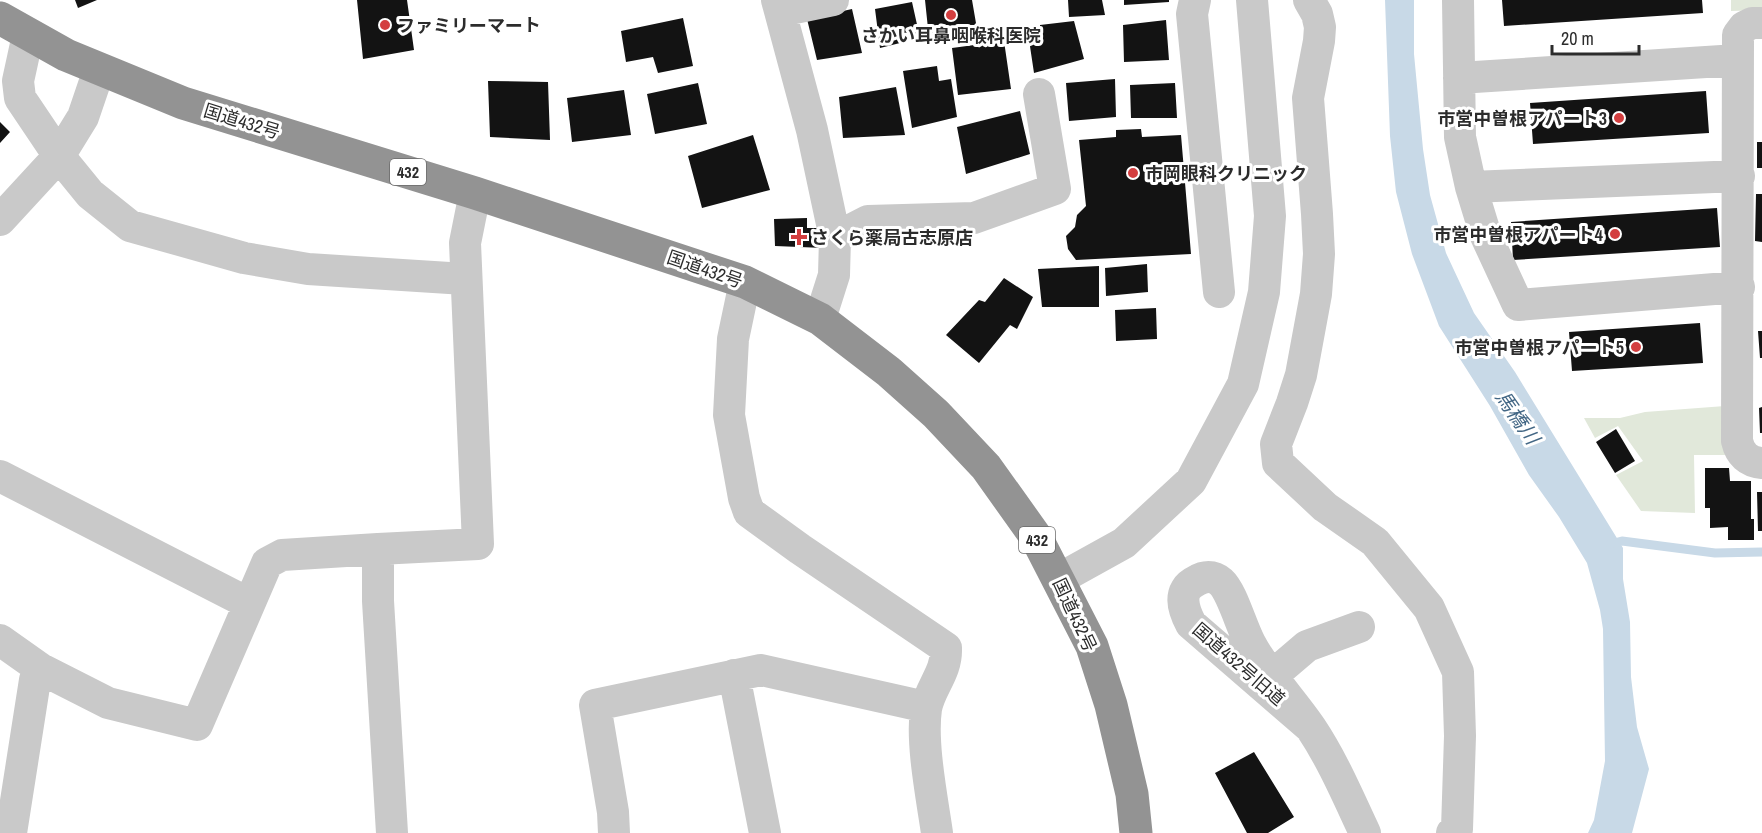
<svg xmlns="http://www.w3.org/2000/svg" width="1762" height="833" font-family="'Archivo Narrow','Noto Sans JP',sans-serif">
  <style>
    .green { fill: #e1e8da }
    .water { fill: #c8d9e7 }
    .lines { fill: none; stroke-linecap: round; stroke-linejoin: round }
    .stream { stroke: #c8d9e7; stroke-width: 9 }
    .building { fill: #131313 }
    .minor { stroke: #c9c9c9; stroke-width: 32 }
    .highway { stroke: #939393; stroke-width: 33 }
    .poi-dot { fill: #d33e3f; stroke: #fff; stroke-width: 2 }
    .labels { text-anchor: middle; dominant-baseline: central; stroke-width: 6; stroke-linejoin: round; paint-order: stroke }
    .shield { fill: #fff; stroke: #6b6b6b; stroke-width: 1.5 }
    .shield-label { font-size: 16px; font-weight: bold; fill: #2c2c2c }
    .poi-label { font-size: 18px; font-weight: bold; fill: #2c2c2c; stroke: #fff; text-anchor: start }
    .street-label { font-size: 18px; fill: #2c2c2c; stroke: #fff }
    .water-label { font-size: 20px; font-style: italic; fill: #436785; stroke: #fff }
  </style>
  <rect width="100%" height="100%" fill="#fff"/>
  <path class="green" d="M 1731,0 L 1762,0 L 1762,10 L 1731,11 Z
    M 1725,406 L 1726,455 L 1694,455 L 1695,513 L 1641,511 L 1616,475 L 1643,461 L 1618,426 L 1595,438 L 1584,418 L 1620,418 L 1645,412 Z"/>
  <path class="water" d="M 1385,0 L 1414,0 L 1414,54 L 1423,149 L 1430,195 L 1446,253 L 1474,313 L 1515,372 L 1623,548 L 1623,579 L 1630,622 L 1631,677 L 1637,727 L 1649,769 L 1632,833 L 1588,833 L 1594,820 L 1605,761 L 1603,629 L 1600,610 L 1587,563 L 1559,517 L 1529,475 L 1490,406 L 1439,326 L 1412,254 L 1396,192 L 1390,136 Z"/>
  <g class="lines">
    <path class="stream" d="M 1610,544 L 1622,541 L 1715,553 L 1762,552"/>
  </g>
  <path class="building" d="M 75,0 L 97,0 L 78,8 Z
    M 357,0 L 407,0 L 414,50 L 363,59 Z
    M 925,0 L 972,0 L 977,29 L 929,38 Z
    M 1068,0 L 1102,0 L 1105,15 L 1069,17 Z
    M 1124,0 L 1169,0 L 1169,2 L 1124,5 Z
    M 1502,0 L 1702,0 L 1703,13 L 1504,26 Z
    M 912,2 L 920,38 L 880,48 L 875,9 Z
    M 852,9 L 862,53 L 817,60 L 807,19 Z
    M 683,18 L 693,66 L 658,73 L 653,57 L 626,62 L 621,31 Z
    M 1166,20 L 1169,60 L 1124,62 L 1123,25 Z
    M 1074,21 L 1084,59 L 1034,73 L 1028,33 L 1040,31 L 1040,25 Z
    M 1004,41 L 1011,89 L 958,95 L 952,48 Z
    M 937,66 L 939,81 L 951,79 L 957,117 L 912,128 L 903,71 Z
    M 1115,79 L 1116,117 L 1069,121 L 1066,83 Z
    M 488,81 L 548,82 L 550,140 L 490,137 Z
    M 698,83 L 707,124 L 655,134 L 647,94 Z
    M 1175,83 L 1177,118 L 1131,118 L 1130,85 Z
    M 896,87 L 905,135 L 843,138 L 839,97 Z
    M 624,90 L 631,135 L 572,142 L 567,98 Z
    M 1706,91 L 1709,133 L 1533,144 L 1530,103 Z
    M 1020,111 L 1030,154 L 966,174 L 957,127 Z
    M 0,122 L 10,132 L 0,143 Z
    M 1141,129 L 1142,137 L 1181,135 L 1191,254 L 1076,260 L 1068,249 L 1066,236 L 1075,227 L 1077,215 L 1086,206 L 1079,140 L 1116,137 L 1116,130 Z
    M 753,135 L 770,190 L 702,208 L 688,156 Z
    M 1757,142 L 1762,142 L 1762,168 L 1757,168 Z
    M 1756,194 L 1762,194 L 1762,242 L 1755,241 Z
    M 1717,208 L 1720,247 L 1513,260 L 1511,222 Z
    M 807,218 L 807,228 L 824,228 L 824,248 L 775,246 L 774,219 Z
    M 1147,264 L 1148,292 L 1106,296 L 1105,268 Z
    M 1099,266 L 1099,307 L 1042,307 L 1038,269 Z
    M 1004,278 L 1033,297 L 1017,329 L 1010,325 L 979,363 L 946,335 L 979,300 L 985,302 Z
    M 1156,308 L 1157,339 L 1116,341 L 1115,310 Z
    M 1700,323 L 1703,363 L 1572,371 L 1569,332 Z
    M 1758,331 L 1762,331 L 1762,358 L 1760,358 Z
    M 1762,407 L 1762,433 L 1760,433 L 1759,408 Z
    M 1616,429 L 1635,461 L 1615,473 L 1596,442 Z
    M 1705,468 L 1729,468 L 1730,481 L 1751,481 L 1751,519 L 1754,519 L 1754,540 L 1728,540 L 1728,527 L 1710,528 L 1710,508 L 1705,508 Z
    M 1757,492 L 1762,492 L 1762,531 L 1758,531 Z
    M 1254,752 L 1294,817 L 1268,833 L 1247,833 L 1215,773 Z"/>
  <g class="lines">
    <path class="minor" d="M 777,0 L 812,130 L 835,238 L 834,275 L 820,319
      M 1195,0 L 1192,14 L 1219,292
      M 1309,0 L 1317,14 L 1320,27 L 1319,41 L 1308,98 L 1317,214 L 1319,254 L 1316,294 L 1301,375 L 1292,403 L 1276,444 L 1278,463 L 1325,507 L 1375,542 L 1429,608 L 1458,672 L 1460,736 L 1457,829 L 1452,833
      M 1458,0 L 1460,137 L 1471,187 L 1486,236 L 1518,305 L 1739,287
      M 780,11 L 833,0
      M 1762,23 L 1752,23 L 1744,27 L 1738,35 L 1737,441 C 1740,454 1748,462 1762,463
      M 28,35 L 18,81 L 20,98 L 59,156 L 90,194 L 130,226 L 244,258 L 308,269 L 465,279
      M 1459,78 L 1737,60
      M 1471,187 L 1739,176
      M 0,220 L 59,156 L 83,117 L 99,70
      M 835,238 L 868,221 L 974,218 L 1055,189 L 1039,94
      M 745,282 L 733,339 L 729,415 L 744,498 L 749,512 L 800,549 L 946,648 C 947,673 930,687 926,709 C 921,743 932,798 937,833
      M 0,476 L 248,603
      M 1059,579 L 1124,543 L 1191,481 L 1243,384 L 1264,292 L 1270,216 L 1252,0
      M 0,640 L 41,669 L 35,680 L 11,833
      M 41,669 L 108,703 L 197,725 L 267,563 L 282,555 L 378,549
      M 734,675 L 765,833
      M 1273,675 L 1307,646 L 1359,627
      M 1310,727 L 1191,624 C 1183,609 1177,590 1196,581 C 1204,576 1213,575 1221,582 C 1232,592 1241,626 1250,643 C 1265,672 1292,700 1311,728 C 1333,761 1348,797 1365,833
      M 392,833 L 378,601 L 378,549 L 478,544 L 465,243 L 475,193
      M 614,833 L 613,812 L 595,705 L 761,670 L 926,707"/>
    <path class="highway" d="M 0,18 L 66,55 L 183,103 L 475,193 L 745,282 L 820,319 L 889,372 L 936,414 L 986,467 L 1036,537 L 1092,646 L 1111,705 L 1132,794 L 1136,833"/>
  </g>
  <g class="poi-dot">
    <circle cx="951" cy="15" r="6"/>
    <circle cx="385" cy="25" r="6"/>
    <circle cx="1619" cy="118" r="6"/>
    <circle cx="1133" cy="173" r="6"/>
    <circle cx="1615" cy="234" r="6"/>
    <path d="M796 228h6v6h6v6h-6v6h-6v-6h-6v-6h6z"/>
    <circle cx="1636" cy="347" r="6"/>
  </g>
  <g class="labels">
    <g class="shield">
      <rect x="390" y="159" width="36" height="26" rx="4.5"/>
      <rect x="1019" y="527" width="36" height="26" rx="4.5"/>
    </g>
    <g class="shield-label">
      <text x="408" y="172">432</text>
      <text x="1037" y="540">432</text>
    </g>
    <g class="poi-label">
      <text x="397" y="25">ファミリーマート</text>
      <text x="951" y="35" text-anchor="middle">さかい耳鼻咽喉科医院</text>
      <text x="1607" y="118" text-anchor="end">市営中曽根アパート3</text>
      <text x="1145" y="173">市岡眼科クリニック</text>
      <text x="1603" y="234" text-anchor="end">市営中曽根アパート4</text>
      <text x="811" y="237">さくら薬局古志原店</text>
      <text x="1624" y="347" text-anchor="end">市営中曽根アパート5</text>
    </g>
    <g class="street-label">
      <text transform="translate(242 121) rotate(17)">国道432号</text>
      <text transform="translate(705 269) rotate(19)">国道432号</text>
      <text transform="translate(1075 615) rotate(65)">国道432号</text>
      <text transform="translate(1239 664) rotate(41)">国道432号旧道</text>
    </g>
    <g class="water-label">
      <text transform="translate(1518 417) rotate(55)">馬橋川</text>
    </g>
  </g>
  <path d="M1552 45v9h87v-9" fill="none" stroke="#2c2c2c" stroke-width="3"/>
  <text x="1561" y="45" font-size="18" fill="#2c2c2c" stroke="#ffffff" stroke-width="4.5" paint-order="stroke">20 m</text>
</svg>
